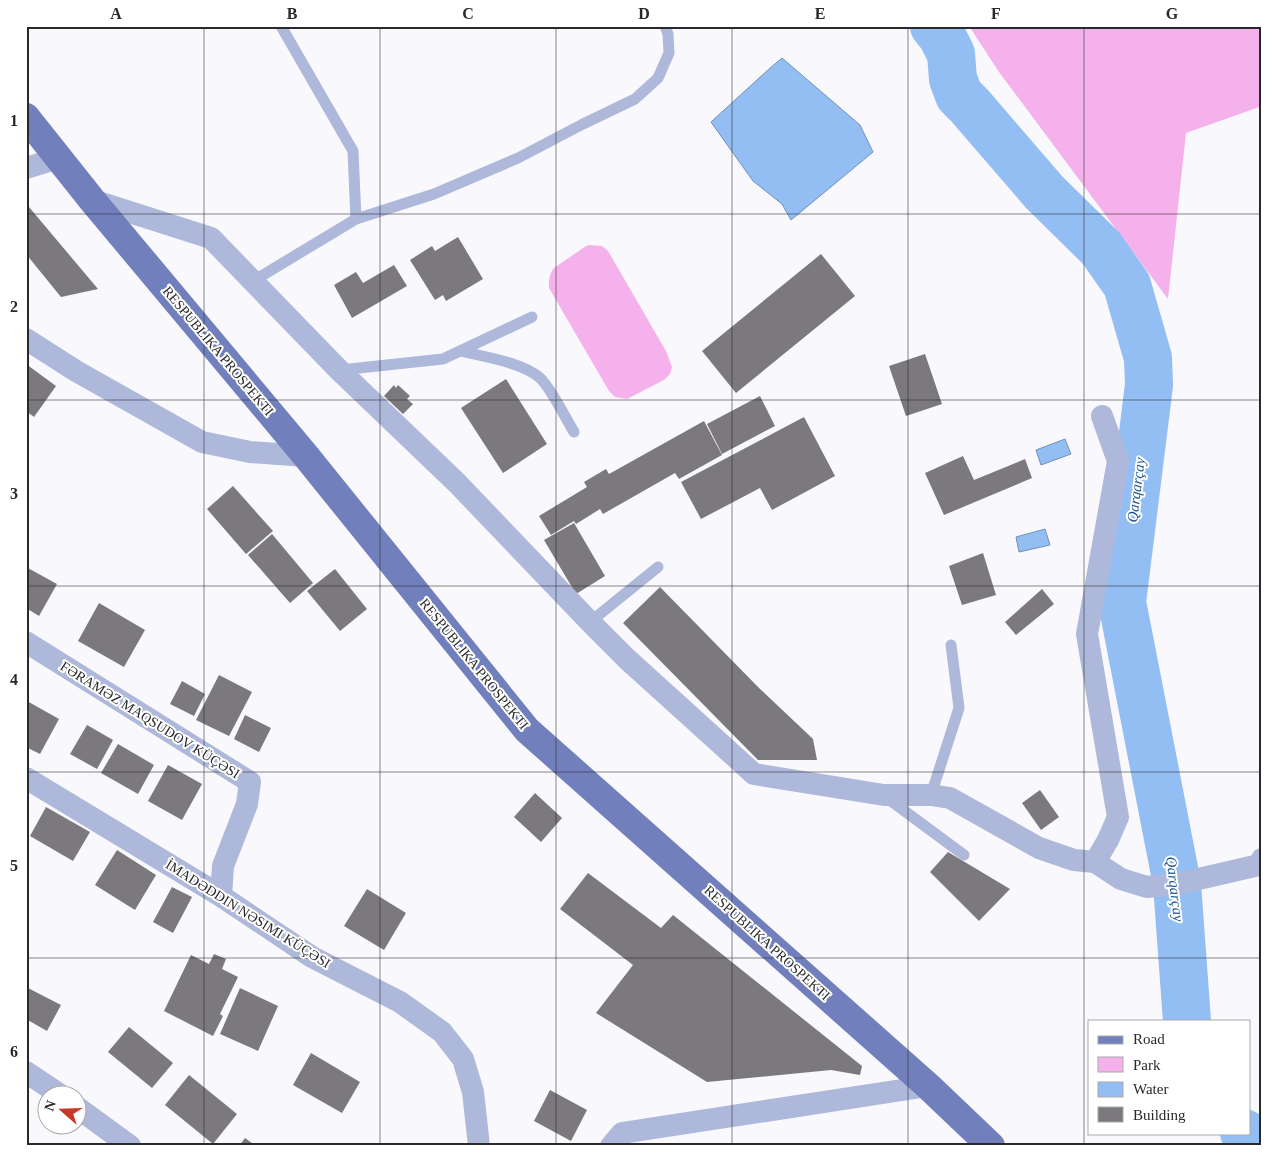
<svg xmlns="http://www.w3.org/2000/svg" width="1288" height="1172" font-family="'Times New Roman',serif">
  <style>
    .green { fill: #f5b1ec }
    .water { fill: #92bef3; stroke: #7291b7 }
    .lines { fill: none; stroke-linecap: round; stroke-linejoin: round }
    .river { stroke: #92bef3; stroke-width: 48 }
    .building { fill: #7b797d }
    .service { stroke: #aeb8da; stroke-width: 11 }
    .minor { stroke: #aeb8da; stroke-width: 22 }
    .primary { stroke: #7180bd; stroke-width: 28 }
    .grid { fill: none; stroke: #29292a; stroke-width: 1; stroke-opacity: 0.55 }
    .labels { text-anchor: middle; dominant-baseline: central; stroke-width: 4; stroke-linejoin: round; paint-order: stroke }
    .street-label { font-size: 14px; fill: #29292a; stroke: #fff }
    .water-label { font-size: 15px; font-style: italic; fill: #1d548f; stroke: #fff }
    .neatline { fill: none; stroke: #29292a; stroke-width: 2 }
    .grid-label { font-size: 16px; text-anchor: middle; font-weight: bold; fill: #29292a }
  </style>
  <rect width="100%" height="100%" fill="#f9f8fd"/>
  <path class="green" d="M 969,26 L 1262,26 L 1262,106 L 1186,133 L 1168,299 L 999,72 Z
    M 589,245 L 602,246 L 608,251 L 666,351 L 672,367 L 670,374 L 664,380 L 627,399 L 615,397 L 609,391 L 549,288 C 549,280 549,274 554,268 L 586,246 Z"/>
  <path class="water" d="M 782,58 L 860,125 L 873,152 L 791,220 L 782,204 L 753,181 L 711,122 L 769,69 Z
    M 1065,439 L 1071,454 L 1041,465 L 1036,450 Z
    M 1045,529 L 1050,545 L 1019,552 L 1016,537 Z"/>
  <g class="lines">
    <path class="river" d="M 934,26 L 942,36 L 951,54 L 953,79 L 959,95 L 969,105 L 1044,192 L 1101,248 L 1127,285 L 1148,358 L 1149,385 L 1122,602 L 1177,884 L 1187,1021
      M 1244,1133 L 1259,1146"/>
  </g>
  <path class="building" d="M 29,207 L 98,289 L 61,297 L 26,254 L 26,213 Z
    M 458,237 L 483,279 L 446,301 L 443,295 L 435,300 L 410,260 L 432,246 L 435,251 Z
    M 821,254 L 855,296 L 736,393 L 702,351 Z
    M 394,265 L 407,286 L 352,318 L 334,285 L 356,272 L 363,283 Z
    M 925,354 L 942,404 L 906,416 L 889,366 Z
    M 26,364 L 56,386 L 34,417 L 26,411 Z
    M 506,379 L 547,444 L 503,473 L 461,408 Z
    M 394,385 L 396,388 L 398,385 L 410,396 L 407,399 L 413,404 L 403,414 L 384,396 Z
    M 760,396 L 775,426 L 722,454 L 707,424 Z
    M 804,417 L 835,476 L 772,510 L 760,488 L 701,519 L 681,482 Z
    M 704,421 L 722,455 L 679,479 L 675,473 L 603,514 L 600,509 L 576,524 L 574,521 L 551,535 L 539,516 L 587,487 L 584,482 L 606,469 L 609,474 Z
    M 963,456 L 974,480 L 1025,459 L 1032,478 L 944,515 L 925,473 Z
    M 233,486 L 273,531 L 246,554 L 207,509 Z
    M 574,523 L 605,576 L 576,594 L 544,540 Z
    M 272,534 L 313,583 L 290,603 L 248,555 Z
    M 983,553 L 996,595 L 962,605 L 949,566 Z
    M 26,567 L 57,584 L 39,616 L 26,608 Z
    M 335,569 L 367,609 L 340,631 L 307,591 Z
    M 660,587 L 759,688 L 813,739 L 817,760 L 758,760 L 623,623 Z
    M 1042,589 L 1054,604 L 1016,635 L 1005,622 Z
    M 99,603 L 145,630 L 124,667 L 78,641 Z
    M 219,675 L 252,692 L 229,736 L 196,720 Z
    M 182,681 L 205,694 L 194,716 L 170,704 Z
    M 27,701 L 59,719 L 40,754 L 26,747 Z
    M 245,715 L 271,728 L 259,752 L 234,739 Z
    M 87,725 L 113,740 L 97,769 L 70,754 Z
    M 118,744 L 154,765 L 138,794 L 101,773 Z
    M 168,765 L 202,784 L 182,820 L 148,801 Z
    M 1040,790 L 1059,817 L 1041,830 L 1022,803 Z
    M 535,793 L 562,818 L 541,842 L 514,817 Z
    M 46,807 L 90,832 L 73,861 L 30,836 Z
    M 117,850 L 156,875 L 135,910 L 95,885 Z
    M 948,852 L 1010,889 L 979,921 L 930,872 Z
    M 588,873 L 661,928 L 673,915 L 862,1066 L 860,1075 L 831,1070 L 707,1082 L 596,1013 L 633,965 L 560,909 Z
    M 172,887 L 192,897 L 173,933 L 153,922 Z
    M 367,889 L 406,913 L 384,950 L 344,926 Z
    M 214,954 L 226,959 L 222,969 L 238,977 L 220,1014 L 223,1016 L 213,1036 L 164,1011 L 191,955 L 209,964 Z
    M 26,987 L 61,1005 L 47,1031 L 26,1019 Z
    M 240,988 L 278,1006 L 258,1051 L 220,1034 Z
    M 129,1027 L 173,1063 L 152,1088 L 108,1052 Z
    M 311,1053 L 360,1082 L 342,1113 L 293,1085 Z
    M 189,1075 L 237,1114 L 213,1144 L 165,1105 Z
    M 550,1090 L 587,1110 L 571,1141 L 534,1121 Z
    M 245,1138 L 256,1146 L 239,1146 Z"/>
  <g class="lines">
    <path class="service" d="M 281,26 L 353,151 L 356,219
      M 253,281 L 356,219 L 434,194 L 518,158 L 583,124 L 635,99 L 658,78 L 669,53 L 668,34 L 665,26
      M 461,351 C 484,357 521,362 539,377 C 550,386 566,419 574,432
      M 340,370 L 443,359 L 532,317
      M 590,622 L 658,567
      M 931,795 L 959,708 L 951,645
      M 887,798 L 964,855"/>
    <path class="minor" d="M 26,168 L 59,158
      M 92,200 L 211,238 L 339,370 L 457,483 L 590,622 L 627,659 L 754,774 L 884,795 L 931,795 L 950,798 L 1039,848 L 1074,860 L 1095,862 L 1108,840 L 1118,817 L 1087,634 L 1118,461 L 1102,416
      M 26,339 L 76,371 L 202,442 L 250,452 L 306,456
      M 26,642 L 250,782 L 247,804 L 223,866 L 221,896
      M 26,778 L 221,896 L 312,957 L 400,1002 L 442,1032 L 463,1059 L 473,1092 L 479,1146
      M 1095,862 L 1121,879 L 1147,887 L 1177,884 L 1259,865 L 1262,859
      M 26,1072 L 59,1094
      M 78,1108 L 130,1146
      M 611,1146 L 622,1133 L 928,1086"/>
    <path class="primary" d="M 26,117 L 92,200 L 306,456 L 527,730 L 928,1086 L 991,1146"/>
  </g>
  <path class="grid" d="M 204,26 L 204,1146M 380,26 L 380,1146M 556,26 L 556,1146M 732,26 L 732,1146M 908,26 L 908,1146M 1084,26 L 1084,1146M 26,214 L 1262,214M 26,400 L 1262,400M 26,586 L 1262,586M 26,772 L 1262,772M 26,958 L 1262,958"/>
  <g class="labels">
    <g class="street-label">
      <text transform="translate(218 351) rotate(50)">RESPUBLIKA PROSPEKTI</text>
      <text transform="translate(474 664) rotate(51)">RESPUBLIKA PROSPEKTI</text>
      <text transform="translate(150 720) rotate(32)">FƏRAMƏZ MAQSUDOV KÜÇƏSI</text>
      <text transform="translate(248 914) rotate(32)">İMADƏDDIN NƏSIMI KÜÇƏSI</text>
      <text transform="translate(767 943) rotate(42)">RESPUBLIKA PROSPEKTI</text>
    </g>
    <g class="water-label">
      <text transform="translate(1136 490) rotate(-83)">Qarqarçay</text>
      <text transform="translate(1175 889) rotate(83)">Qarqarçay</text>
    </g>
  </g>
  <rect width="1288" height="1172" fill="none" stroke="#ffffff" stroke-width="55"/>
  <rect x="1088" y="1020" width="162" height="115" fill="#ffffff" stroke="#a9a9aa"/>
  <rect x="1098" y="1036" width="25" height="8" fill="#7180bd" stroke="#a9a9aa"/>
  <text x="1133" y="1044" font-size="15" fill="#29292a">Road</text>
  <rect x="1098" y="1057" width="25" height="15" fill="#f5b1ec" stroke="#a9a9aa"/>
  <text x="1133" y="1070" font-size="15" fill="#29292a">Park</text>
  <rect x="1098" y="1082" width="25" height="15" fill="#92bef3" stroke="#a9a9aa"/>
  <text x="1133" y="1094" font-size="15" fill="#29292a">Water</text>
  <rect x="1098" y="1107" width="25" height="15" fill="#7b797d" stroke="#a9a9aa"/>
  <text x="1133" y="1120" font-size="15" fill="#29292a">Building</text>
  <g transform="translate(62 1110) rotate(290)"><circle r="24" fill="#ffffff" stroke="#a9a9aa"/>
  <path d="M0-4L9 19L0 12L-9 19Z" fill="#c63929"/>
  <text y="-8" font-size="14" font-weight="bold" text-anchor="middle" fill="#29292a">N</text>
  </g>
  <rect x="28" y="28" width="1232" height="1116" class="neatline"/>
  <g class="grid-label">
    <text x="116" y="19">A</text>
    <text x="292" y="19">B</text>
    <text x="468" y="19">C</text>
    <text x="644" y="19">D</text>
    <text x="820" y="19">E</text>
    <text x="996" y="19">F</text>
    <text x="1172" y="19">G</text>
    <text x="14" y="126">1</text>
    <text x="14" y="312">2</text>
    <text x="14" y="499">3</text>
    <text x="14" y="685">4</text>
    <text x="14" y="871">5</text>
    <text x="14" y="1057">6</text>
  </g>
</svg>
